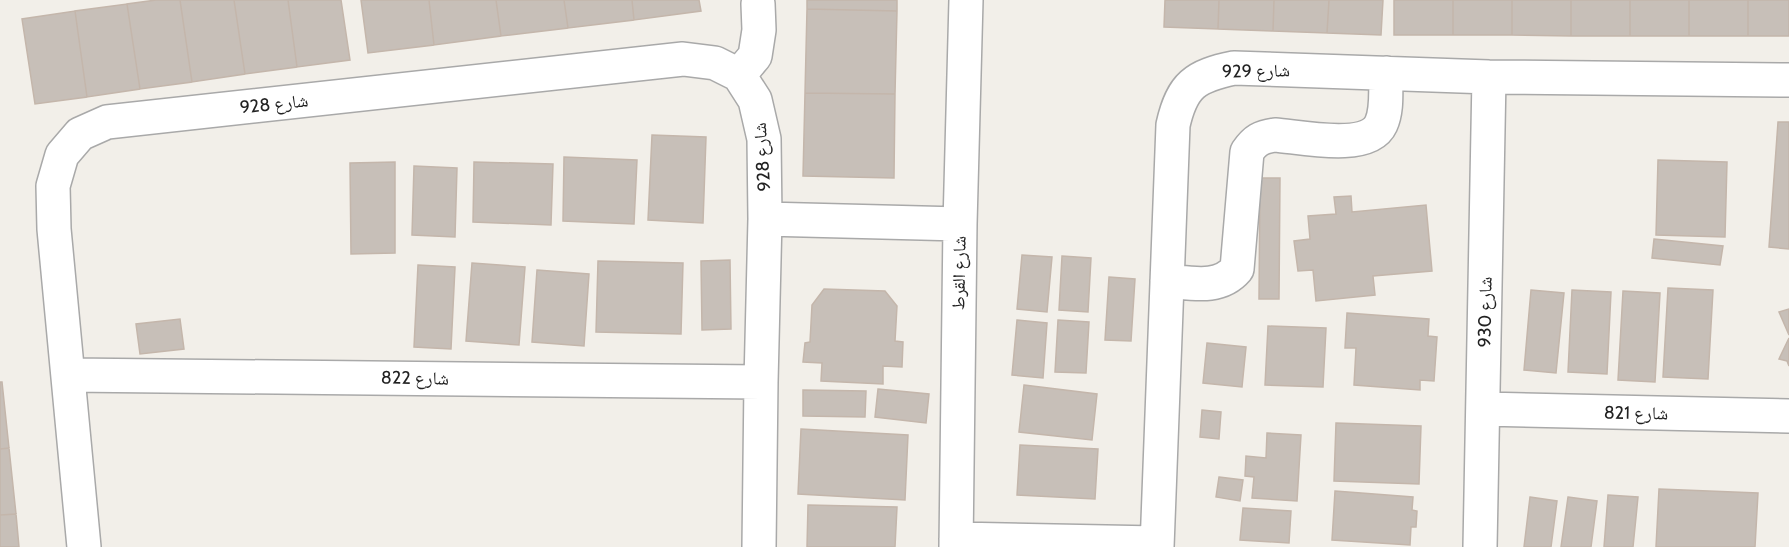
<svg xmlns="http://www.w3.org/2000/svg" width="1789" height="547" font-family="Cabin,'Noto Naskh Arabic',sans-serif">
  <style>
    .building { fill: #c7bfb8; stroke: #c4b6ab; stroke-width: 1.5 }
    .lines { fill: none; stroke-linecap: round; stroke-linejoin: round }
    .minor-casing { stroke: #a9a9a9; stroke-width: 36 }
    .minor { stroke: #fff; stroke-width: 33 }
    .labels { text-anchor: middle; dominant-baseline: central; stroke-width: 5; stroke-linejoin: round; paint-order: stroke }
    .street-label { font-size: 18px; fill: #222; stroke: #fff }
  </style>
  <rect width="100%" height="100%" fill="#f2efe9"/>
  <path class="building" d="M 156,0 L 180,0 L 192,82 L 140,89 L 127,4 Z
    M 180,0 L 234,0 L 245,74 L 192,82 Z
    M 234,0 L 288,0 L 297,67 L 245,74 Z
    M 288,0 L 341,0 L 350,60 L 297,67 Z
    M 361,0 L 429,0 L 434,45 L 368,53 Z
    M 429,0 L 496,0 L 501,36 L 434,45 Z
    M 496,0 L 564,0 L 568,28 L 501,36 Z
    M 564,0 L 632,0 L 634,20 L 568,28 Z
    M 632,0 L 699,0 L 701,11 L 634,20 Z
    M 807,0 L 897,0 L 897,11 L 807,9 Z
    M 1165,0 L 1219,0 L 1218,29 L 1164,27 Z
    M 1219,0 L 1274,0 L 1273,31 L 1218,29 Z
    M 1274,0 L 1329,0 L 1327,33 L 1273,31 Z
    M 1329,0 L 1383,0 L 1381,35 L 1327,33 Z
    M 1394,0 L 1453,0 L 1453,35 L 1394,35 Z
    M 1453,0 L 1512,0 L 1512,35 L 1453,35 Z
    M 1512,0 L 1571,0 L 1571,36 L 1512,35 Z
    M 1571,0 L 1630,0 L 1630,36 L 1571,36 Z
    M 1630,0 L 1689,0 L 1689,36 L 1630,36 Z
    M 1689,0 L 1748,0 L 1748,36 L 1689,36 Z
    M 1748,0 L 1789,0 L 1789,36 L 1748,36 Z
    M 127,4 L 140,89 L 87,97 L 75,11 Z
    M 807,9 L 897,11 L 895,94 L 805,93 Z
    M 75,11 L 87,97 L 35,104 L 22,19 Z
    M 805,93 L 895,94 L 894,178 L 803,176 Z
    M 1778,122 L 1789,122 L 1789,249 L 1769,247 Z
    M 652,135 L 706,137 L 703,223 L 648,220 Z
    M 564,157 L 637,160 L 634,224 L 563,221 Z
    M 1658,160 L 1727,162 L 1725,237 L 1656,235 Z
    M 395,162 L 395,253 L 351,254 L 350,163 Z
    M 474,162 L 553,164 L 551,225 L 473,222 Z
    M 414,166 L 457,168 L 455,237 L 412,235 Z
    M 1260,178 L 1280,178 L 1279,299 L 1259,299 Z
    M 1351,196 L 1352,212 L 1426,205 L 1432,271 L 1373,276 L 1375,295 L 1316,301 L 1313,270 L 1298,271 L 1294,241 L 1310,239 L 1308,216 L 1336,214 L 1334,197 Z
    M 1654,239 L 1723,246 L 1720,265 L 1652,258 Z
    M 1022,255 L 1052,257 L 1047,312 L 1017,309 Z
    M 1062,256 L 1091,258 L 1088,312 L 1059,310 Z
    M 730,260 L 731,329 L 702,330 L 701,261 Z
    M 598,261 L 683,263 L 681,334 L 596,332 Z
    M 472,263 L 525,267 L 519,345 L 466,341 Z
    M 418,265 L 455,267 L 451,349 L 414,347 Z
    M 537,270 L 589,274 L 584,346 L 532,342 Z
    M 1109,277 L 1135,279 L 1131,341 L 1105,340 Z
    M 1668,288 L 1713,290 L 1708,379 L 1663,377 Z
    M 824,289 L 885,291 L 897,306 L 895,341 L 903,342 L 902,367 L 883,366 L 883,384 L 821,381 L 822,363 L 803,362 L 805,343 L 810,342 L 812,305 Z
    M 1531,290 L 1564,293 L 1556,373 L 1524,370 Z
    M 1572,290 L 1611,292 L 1607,374 L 1568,372 Z
    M 1623,291 L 1660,293 L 1655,382 L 1618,380 Z
    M 1789,309 L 1789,335 L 1779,312 Z
    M 1347,313 L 1429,319 L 1428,336 L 1437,337 L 1434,381 L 1420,380 L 1420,390 L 1354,385 L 1356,348 L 1345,348 Z
    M 180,319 L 184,349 L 140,354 L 136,324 Z
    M 1017,320 L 1047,323 L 1043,378 L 1012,375 Z
    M 1058,320 L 1089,322 L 1086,373 L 1055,372 Z
    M 1268,326 L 1326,328 L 1323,387 L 1265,385 Z
    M 1789,338 L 1789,366 L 1787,361 L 1779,359 Z
    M 1207,343 L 1246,347 L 1242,387 L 1203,383 Z
    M 0,382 L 2,382 L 9,448 L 0,449 Z
    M 1024,385 L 1097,394 L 1092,440 L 1019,432 Z
    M 878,389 L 929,394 L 926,423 L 875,417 Z
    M 803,390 L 866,391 L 865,417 L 803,416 Z
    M 1202,410 L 1221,412 L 1219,439 L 1200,437 Z
    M 1336,423 L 1421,426 L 1419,484 L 1334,481 Z
    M 801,429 L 908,435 L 905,500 L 798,494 Z
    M 1267,433 L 1301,435 L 1297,501 L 1252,498 L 1254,477 L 1245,476 L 1246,456 L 1266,458 Z
    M 1020,445 L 1098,449 L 1095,499 L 1017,495 Z
    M 9,448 L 16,514 L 0,515 L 0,449 Z
    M 1219,477 L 1243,480 L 1240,501 L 1216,497 Z
    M 1659,489 L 1758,493 L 1755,547 L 1656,547 Z
    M 1335,491 L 1413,497 L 1412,510 L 1417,511 L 1416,527 L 1411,527 L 1410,545 L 1332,540 Z
    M 1608,495 L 1638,497 L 1633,547 L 1604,547 Z
    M 1530,497 L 1557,501 L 1551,547 L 1524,547 Z
    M 1568,497 L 1597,501 L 1591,547 L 1561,547 Z
    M 808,505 L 897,507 L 895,547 L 807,547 Z
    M 1243,508 L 1291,511 L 1289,543 L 1240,540 Z
    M 16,514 L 19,547 L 0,547 L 0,515 Z"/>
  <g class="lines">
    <g class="minor-casing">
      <path id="minor" d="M 739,75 L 755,56 L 759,30 L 758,4
        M 765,219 L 960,224
        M 1167,281 C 1192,283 1219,290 1237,269 L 1247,152 C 1255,140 1261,137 1275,135 C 1301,137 1368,152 1381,124 C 1388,109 1385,89 1386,73
        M 69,375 L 761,382
        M 1483,409 L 1789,416
        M 956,539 L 1157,543
        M 84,547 L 54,229 L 53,186 L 62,155 L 80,134 L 107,122 L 683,59 L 715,63 L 739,75 L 755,100 L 764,139 L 765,219 L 761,382 L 759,547
        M 956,547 L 960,224 L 966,0
        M 1157,547 L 1173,125 C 1182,85 1195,76 1234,68 L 1489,77 L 1789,80
        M 1480,547 L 1489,77"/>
    </g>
    <use href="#minor" class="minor"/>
  </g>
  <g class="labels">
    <g class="street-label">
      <text transform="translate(1256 71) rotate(-1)">شارع 929</text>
      <text transform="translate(274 104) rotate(-6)">شارع 928</text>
      <text transform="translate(762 157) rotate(-94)">شارع 928</text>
      <text transform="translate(959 273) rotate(-89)">شارع القرط</text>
      <text transform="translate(1485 312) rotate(-89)">شارع 930</text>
      <text transform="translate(415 378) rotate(1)">شارع 822</text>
      <text transform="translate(1636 413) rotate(1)">شارع 821</text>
    </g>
  </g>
</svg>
